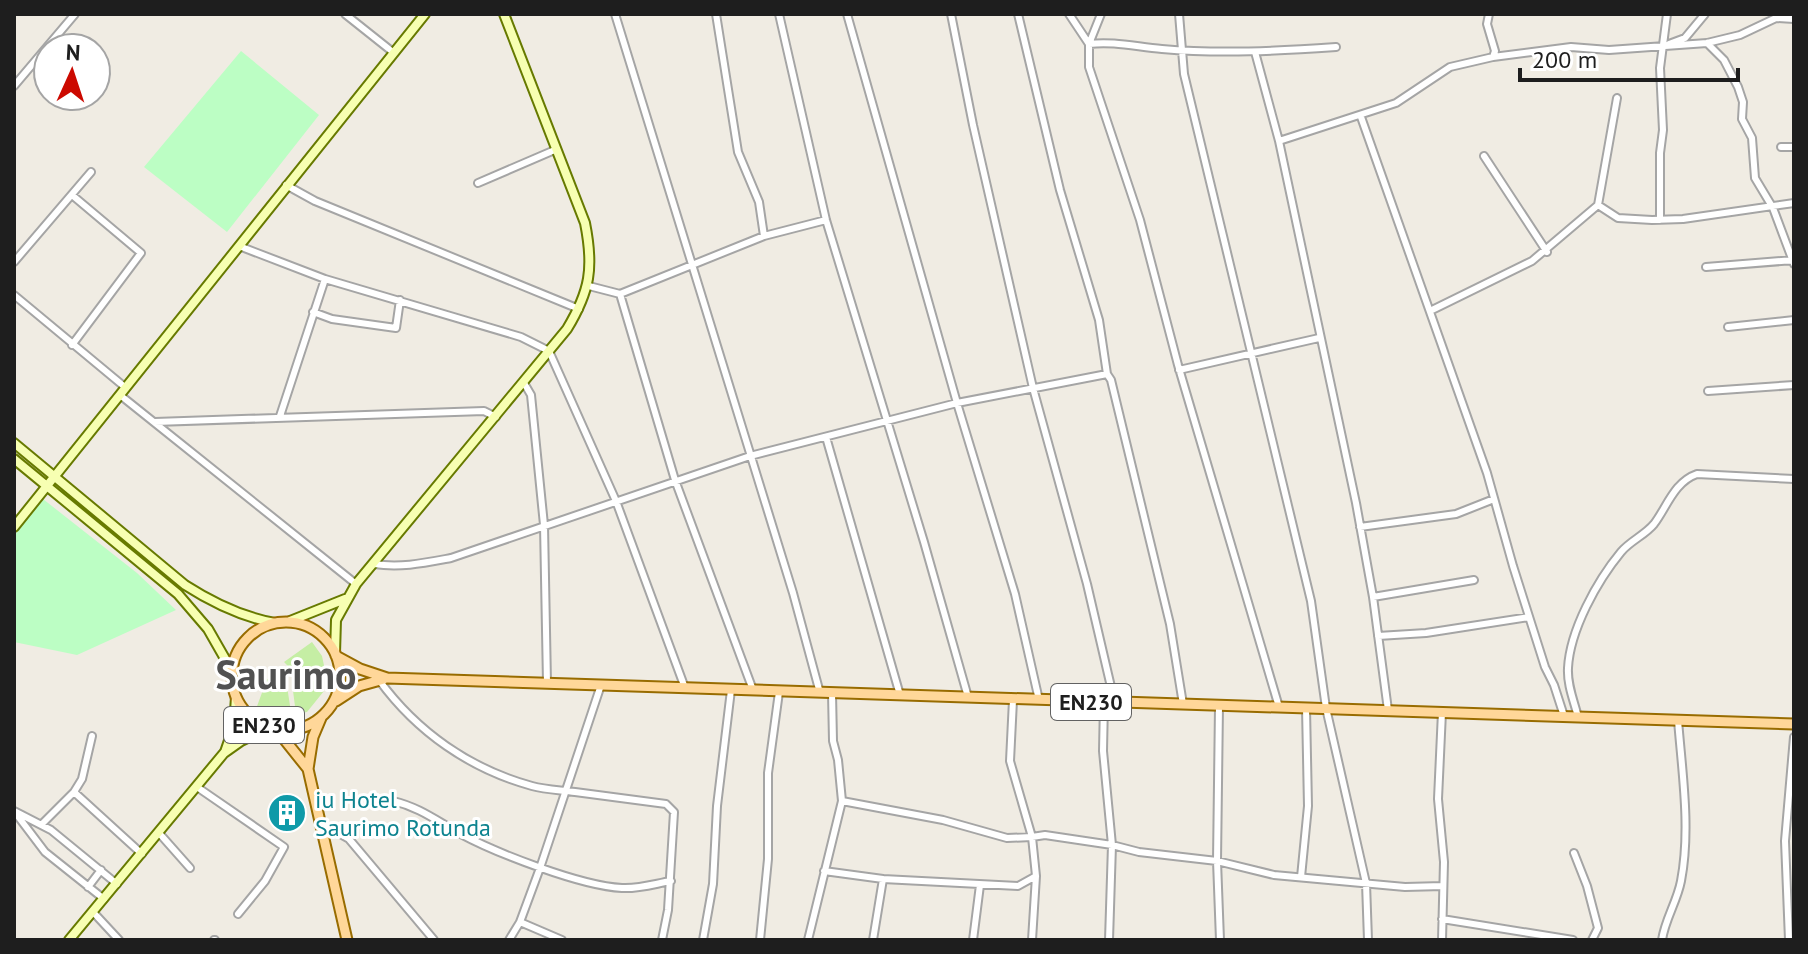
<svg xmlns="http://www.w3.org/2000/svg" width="1808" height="954" font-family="'PT Sans',sans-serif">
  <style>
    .grass { fill: #c5eea4 }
    .park { fill: #bcfec4 }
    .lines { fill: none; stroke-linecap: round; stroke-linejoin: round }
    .street-casing { stroke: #a5a5a5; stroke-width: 10 }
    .secondary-casing { stroke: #677a00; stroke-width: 12 }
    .primary-casing { stroke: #986c00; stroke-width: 13 }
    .street { stroke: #fff; stroke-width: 6 }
    .secondary { stroke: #f7ffb2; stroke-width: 8 }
    .primary { stroke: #ffd799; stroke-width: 9 }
    .labels { text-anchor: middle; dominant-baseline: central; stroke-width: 6; stroke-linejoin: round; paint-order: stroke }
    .shield { fill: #fff; stroke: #626262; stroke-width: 2 }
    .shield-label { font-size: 22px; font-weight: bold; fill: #1e1e1e }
    .culture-label { font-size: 24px; fill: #0d838f; stroke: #fff; text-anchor: start }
    .town-label { font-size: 40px; font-weight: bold; fill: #515151; stroke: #fff }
  </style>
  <rect width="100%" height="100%" fill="#f0ece3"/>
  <path class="grass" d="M 312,642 L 322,656 L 326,675 L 295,677 L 293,671 L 284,662 Z
    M 267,679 L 274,679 L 281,686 L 287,686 L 292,719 L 272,719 L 256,709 Z
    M 323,680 L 324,691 L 307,712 L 296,714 L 292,683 Z"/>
  <path class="park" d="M 241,51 L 319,115 L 227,232 L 144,167 Z
    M 43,499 L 137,573 L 176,610 L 77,655 L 14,642 L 14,536 Z"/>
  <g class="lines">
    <g class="street-casing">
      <path id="street" d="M 345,14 L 394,53
        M 615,14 L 793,593 L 820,693
        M 716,14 L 738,152 L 759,202 L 764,236
        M 779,14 L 826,220 L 924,542 L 968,697
        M 847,14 L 957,403 L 1015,594 L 1039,700
        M 951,14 L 973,125 L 1033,388 L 1087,584 L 1115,704
        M 1018,14 L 1060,190 L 1099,320 L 1107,374 L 1111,380 L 1170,624 L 1183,704
        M 1069,14 L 1089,44 C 1114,41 1137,47 1162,49 C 1220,54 1278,51 1336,47
        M 1101,14 L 1089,44 L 1089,67 L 1140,220 L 1178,365 L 1279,707
        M 1179,14 L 1184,74 L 1311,601 L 1326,708 L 1366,883 L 1368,940
        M 1707,43 L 1724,60 L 1738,87 L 1743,102 L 1742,119 L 1752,138 L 1755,178 L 1773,208 L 1794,264
        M 1669,44 L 1685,38 L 1705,14
        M 1255,52 L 1279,141 L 1356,503 L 1373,597 L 1388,710
        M 1493,57 L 1571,47 L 1609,50 L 1707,43 L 1740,35 L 1776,18 L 1794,19
        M 14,86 L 75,14
        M 1361,117 L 1487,473 L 1513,566 L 1545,667 L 1554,685 L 1564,716
        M 1279,141 L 1396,103 L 1450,67 L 1493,57 L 1495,51 L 1487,24 L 1489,14
        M 1781,147 L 1794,147
        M 1484,156 L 1547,252
        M 478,183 L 557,149
        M 286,185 L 315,201 L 579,309
        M 72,195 L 141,253 L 72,345
        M 1598,205 L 1618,218 L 1652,220 L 1683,219 L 1794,203
        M 1660,220 L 1660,153 L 1663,130 L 1660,68 L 1667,14
        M 239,246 L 325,279 L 521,337 L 549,351 L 616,501 L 685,688
        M 14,262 L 91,172
        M 1706,267 L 1794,260
        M 589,286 L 620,294 L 764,236 L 826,220
        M 620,294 L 675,480 L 753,690
        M 14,295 L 126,388
        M 1430,311 L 1532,261 L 1598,205 L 1617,98
        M 313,312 L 332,319 L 396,328 L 400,300
        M 1728,327 L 1794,320
        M 1179,370 L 1319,338
        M 524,383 L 531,395 L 544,525 L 547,683
        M 1708,391 L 1794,385
        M 120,395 L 356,584
        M 280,416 L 325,279
        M 155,422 L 484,411 L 496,417
        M 826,437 L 900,695
        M 1360,527 L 1456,514 L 1494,499
        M 374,564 C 401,568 424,563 451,558 L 750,456 L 957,403 L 1107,374
        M 1373,597 L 1474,580
        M 1378,636 L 1426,633 L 1529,617
        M 379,680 C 417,732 470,769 532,786 C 546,790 561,790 575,792 C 605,796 636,800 666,804 L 674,812 L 668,910 L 662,940
        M 1013,700 L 1010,761 L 1032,837 L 1045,835 L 1112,845 L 1139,852 L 1217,861 L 1274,875 L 1405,887 L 1443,886
        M 1104,702 L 1103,751 L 1112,845 L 1109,940
        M 1219,706 L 1217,861 L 1220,940
        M 1578,717 C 1574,701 1567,685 1568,668 C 1570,630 1597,581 1621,552 C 1630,541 1645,535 1654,524 C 1667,507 1674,482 1697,474 L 1794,479
        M 197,787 L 284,847 L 265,881 L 238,914
        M 74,792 L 82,779 L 92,736
        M 393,801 C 419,807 437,821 459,833 C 496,853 581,886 622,888 C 639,889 654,884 671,881
        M 842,801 L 943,820 L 1007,838 L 1032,837 L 1036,876 L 1032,940
        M 14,811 L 51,830 L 117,884
        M 17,815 L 45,852 L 104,899
        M 321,823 L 349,839 L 434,940
        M 41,825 L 74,792 L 142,854
        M 159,833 L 190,868
        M 1574,853 L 1587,886 L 1598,928 L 1592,940
        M 824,871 L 883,879 L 1018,886 L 1036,876
        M 1301,877 L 1308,806 L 1306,708
        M 88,887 L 101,870
        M 93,912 L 119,940
        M 1442,919 L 1573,940
        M 520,922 L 562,940
        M 214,940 L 215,940
        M 509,940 L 520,922 L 540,868 L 601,685
        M 703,940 L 713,884 L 717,806 L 731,690
        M 760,940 L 768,859 L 768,773 L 779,692
        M 808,940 L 842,801 L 838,760 L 833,741 L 832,693
        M 873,940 L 883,879
        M 973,940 L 980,885
        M 1442,940 L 1444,862 L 1438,799 L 1442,712
        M 1662,940 C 1665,919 1677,902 1681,881 C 1691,829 1682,772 1678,720
        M 1789,940 L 1785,841 L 1794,737"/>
    </g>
    <g class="secondary-casing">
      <path id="secondary" d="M 14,443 L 185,585 C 213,603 242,617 275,623
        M 14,459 L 178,594 L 208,629 L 232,671
        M 14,527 L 425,14
        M 290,621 L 345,599
        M 335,653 L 336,620 L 356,584 L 567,329 C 590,291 594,268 585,223 L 504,14
        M 225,752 L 234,726 L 236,697
        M 69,940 L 224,753 L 241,741 L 270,727"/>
    </g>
    <g class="primary-casing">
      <path id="primary" d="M232 676a54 54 0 1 1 108 0a54 54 0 1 1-108 0Z
        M 336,656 L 360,669 L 387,678 L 1794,724
        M 336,701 L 359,686 L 384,679
        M 321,718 L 313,737 L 308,769 L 347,940
        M 276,729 L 308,769"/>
    </g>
    <use href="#street" class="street"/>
    <use href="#secondary" class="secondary"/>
    <use href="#primary" class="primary"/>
  </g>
  <defs>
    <g id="building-disc" transform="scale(2)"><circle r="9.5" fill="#0f9aa8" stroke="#fff"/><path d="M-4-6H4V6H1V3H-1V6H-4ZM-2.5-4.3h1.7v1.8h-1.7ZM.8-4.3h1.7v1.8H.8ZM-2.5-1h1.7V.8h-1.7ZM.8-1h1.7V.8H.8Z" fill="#fff"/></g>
  </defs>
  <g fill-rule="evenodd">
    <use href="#building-disc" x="287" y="813"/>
  </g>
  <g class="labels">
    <g class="shield">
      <rect x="1051" y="684" width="80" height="36" rx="6"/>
      <rect x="224" y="707" width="80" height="36" rx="6"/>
    </g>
    <g class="shield-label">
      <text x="1091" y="702">EN230</text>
      <text x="264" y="725">EN230</text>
    </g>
    <g class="culture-label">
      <text x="315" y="799">iu Hotel<tspan x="315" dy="28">Saurimo Rotunda</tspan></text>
    </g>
    <g class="town-label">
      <text x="286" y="674">Saurimo</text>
    </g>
  </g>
  <rect width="1808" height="954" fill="none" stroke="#1e1e1e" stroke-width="32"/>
  <g transform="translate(72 72) rotate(3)"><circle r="38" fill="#ffffff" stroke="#a5a5a5" stroke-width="2"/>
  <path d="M0-6L14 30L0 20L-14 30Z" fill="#cc0900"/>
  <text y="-12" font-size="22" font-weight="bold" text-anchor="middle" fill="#1e1e1e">N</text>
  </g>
  <path d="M1520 68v12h218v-12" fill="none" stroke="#1e1e1e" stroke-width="4"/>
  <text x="1532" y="68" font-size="24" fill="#1e1e1e" stroke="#ffffff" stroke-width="6" paint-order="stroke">200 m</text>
</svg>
